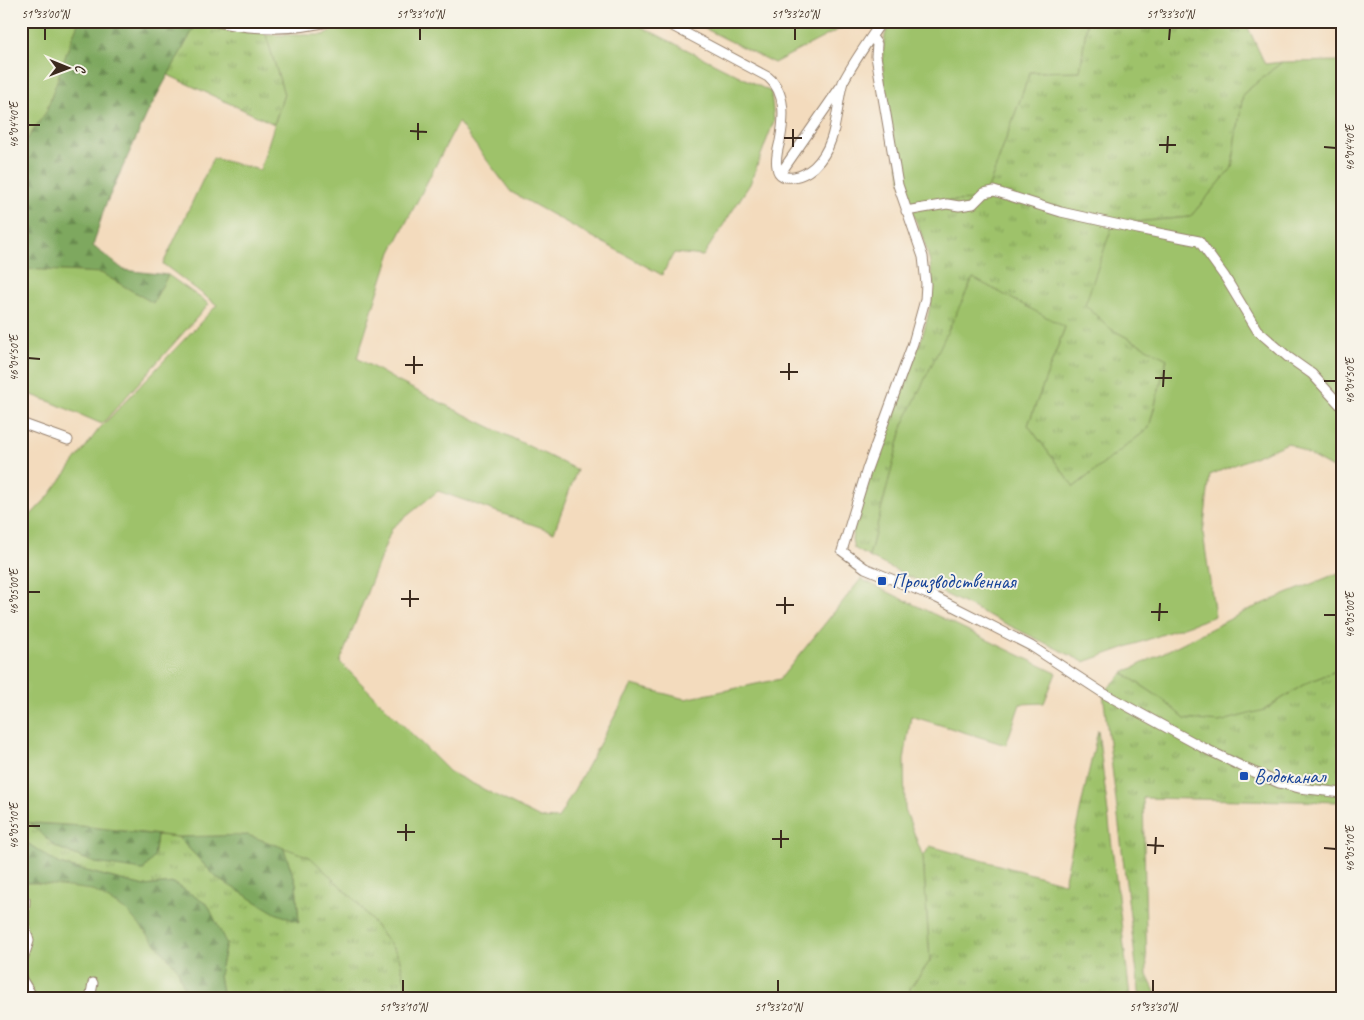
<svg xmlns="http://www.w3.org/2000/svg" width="1364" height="1020" font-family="Caveat,sans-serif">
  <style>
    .grass { fill: url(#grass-tufts); stroke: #6c7644 }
    .forest { fill: url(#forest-firs); stroke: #5c693e }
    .green { fill: #9ec26b; stroke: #6c7644 }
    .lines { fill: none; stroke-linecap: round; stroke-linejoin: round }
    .minor-casing { stroke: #97826e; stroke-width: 11 }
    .minor { stroke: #fff; stroke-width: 9 }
    .ticks { fill: none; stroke: #3b2a1e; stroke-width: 2 }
    .transit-dot { fill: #1a4fb4; stroke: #f7f3e8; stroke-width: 2 }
    .labels { text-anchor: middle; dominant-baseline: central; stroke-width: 4; stroke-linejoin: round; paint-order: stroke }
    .transit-label { font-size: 20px; fill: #164399; stroke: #f7f3e8; text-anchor: start }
    .neatline { fill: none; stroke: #3b2a1e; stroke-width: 2 }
    .ticks-label { font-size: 12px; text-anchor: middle; fill: #3b2a1e }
  </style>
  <defs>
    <pattern id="grass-tufts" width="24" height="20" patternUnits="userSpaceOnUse" patternTransform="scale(1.25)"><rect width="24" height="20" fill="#9ec26b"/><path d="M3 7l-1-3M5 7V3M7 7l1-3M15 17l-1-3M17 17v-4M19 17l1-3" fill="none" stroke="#829e57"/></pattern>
    <pattern id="forest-firs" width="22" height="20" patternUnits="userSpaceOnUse" patternTransform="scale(1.25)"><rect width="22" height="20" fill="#7ea85f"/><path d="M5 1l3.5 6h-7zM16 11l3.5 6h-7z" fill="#68894e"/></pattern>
  </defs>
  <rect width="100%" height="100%" fill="#f7f3e8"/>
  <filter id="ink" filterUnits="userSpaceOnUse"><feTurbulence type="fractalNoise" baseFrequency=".02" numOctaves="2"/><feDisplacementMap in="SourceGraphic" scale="10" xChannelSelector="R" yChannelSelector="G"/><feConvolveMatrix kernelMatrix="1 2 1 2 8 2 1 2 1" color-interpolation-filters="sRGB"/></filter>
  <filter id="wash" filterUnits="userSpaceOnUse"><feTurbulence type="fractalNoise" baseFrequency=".0096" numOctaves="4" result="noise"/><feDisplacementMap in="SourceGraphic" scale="20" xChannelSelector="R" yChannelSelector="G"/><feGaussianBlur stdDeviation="1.12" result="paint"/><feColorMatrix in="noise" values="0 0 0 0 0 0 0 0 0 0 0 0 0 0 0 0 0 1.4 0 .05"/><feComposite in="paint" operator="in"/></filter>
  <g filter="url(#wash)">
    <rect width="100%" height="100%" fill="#f3dbbd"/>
    <path class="grass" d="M 179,21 L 252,21 L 266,35 L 284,94 L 274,124 L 168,75 L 194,28 Z
      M 1087,21 L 1245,21 L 1265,64 L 1282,62 L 1243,94 L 1232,168 L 1190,217 L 1113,224 L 1111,329 L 1167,358 L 1149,428 L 1074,487 L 1028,425 L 1065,327 L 903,425 L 869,557 L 854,548 L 852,539 L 853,531 C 866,489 880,447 896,405 C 909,371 934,317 932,281 C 931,254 919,226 907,202 L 984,200 L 1030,72 L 1080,71 Z
      M 1343,668 L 1343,802 L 1143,798 L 1147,975 L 1157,996 L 1179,999 L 1140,999 L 1103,693 L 1123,673 L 1162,699 L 1185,719 L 1264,710 L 1306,683 Z
      M 1098,730 L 1130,996 L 1103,999 L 910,999 L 910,988 L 930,961 L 923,857 L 930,846 L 1064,883 Z
      M 31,819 L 56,847 L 95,863 L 154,857 L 157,835 L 178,837 L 217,878 L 299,922 L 296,883 L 283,847 L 311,857 L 357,902 L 399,956 L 409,999 L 223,999 L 219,975 L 226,943 L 174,883 L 144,886 L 59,864 L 21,839 L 21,820 Z"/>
    <path class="forest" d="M 79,21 L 179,21 L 194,28 L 148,112 L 105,206 L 93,246 L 124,270 L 168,275 L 153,303 L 101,273 L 21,269 L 21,148 L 46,112 L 71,40 Z
      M 30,823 L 82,826 L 157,835 L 154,857 L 143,870 L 95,863 L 56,847 Z
      M 248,835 L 283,847 L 296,883 L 299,922 L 275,913 L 217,878 L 178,837 Z
      M 21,839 L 59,864 L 144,886 L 174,883 L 208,905 L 226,943 L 219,975 L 223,999 L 188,999 L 177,968 L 37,883 L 21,883 Z"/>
    <path class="green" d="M 21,21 L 79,21 L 71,40 L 46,112 L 21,148 Z
      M 347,21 L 630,21 L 771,92 L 774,121 L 750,184 L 703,256 L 674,253 L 662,275 L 511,192 L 458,122 L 391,252 L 357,358 L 397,381 L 577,470 L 554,532 L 438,491 L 392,528 L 340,662 L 450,772 L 540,818 L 558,819 L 632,685 L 685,699 L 780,679 L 861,579 L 1056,673 L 1044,703 L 1020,704 L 1006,745 L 911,716 L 904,760 L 905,809 L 923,857 L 930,961 L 910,988 L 910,999 L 409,999 L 399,956 L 357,902 L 310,857 L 248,835 L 178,837 L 82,826 L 21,822 L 21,525 L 48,497 L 99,429 L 217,305 L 163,264 L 213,158 L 260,170 L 284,94 L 266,35 L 324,35 Z
      M 690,21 L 855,21 L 774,63 Z
      M 890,21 L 1087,21 L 1080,71 L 1030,72 L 984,200 L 907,202 C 900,180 897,157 893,134 C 887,101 875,52 890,21 Z
      M 1343,61 L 1343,474 L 1288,443 L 1210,475 L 1203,533 L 1215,616 L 1084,662 L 869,557 L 903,425 L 973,278 L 1065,327 L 1028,425 L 1074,487 L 1149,428 L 1167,359 L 1111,329 L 1085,305 L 1113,224 L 1190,217 L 1232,168 L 1243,94 L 1282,62 Z
      M 21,269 L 101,273 L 153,303 L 168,275 L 209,304 L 102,424 L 51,402 L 21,391 Z
      M 1343,571 L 1343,668 L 1306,683 L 1264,710 L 1219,722 L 1185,719 L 1162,699 L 1123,673 L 1250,609 Z
      M 21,883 L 37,883 L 92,890 L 127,911 L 177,968 L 188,999 L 21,999 Z"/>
  </g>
  <g filter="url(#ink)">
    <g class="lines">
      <g class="minor-casing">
        <path id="minor" d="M 212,21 C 248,30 296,31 331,21
          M 663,21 L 768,77 C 787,93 784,120 780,141 C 778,149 775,159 777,167 C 778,177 786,178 794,177 C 801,176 808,172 814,167 C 833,149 835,125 839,101 C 840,95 841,88 843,82 C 854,61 869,40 882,21
          M 872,37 L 877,44 L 876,56 L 898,185 L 923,257 L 926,284 L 925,300 L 913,343 L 867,469 L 842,551 L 865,568 L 937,598 L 1031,646 L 1103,693 L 1202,747 L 1247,769 L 1279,783 L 1299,788 L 1343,793
          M 780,174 L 841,86
          M 906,211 L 947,204 L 959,206 L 973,204 L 984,193 L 994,191 L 1061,212 L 1138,229 L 1199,241 L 1225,277 L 1257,330 L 1288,357 L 1312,374 L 1343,408
          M 21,423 L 68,440
          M 25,900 L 24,923 L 29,941 L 21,965 L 21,978 L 34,999
          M 90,999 L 93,983"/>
      </g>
      <use href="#minor" class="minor"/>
    </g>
  </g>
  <path class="ticks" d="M 45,40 L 45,28M 420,40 L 420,28M 795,40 L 795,28M 1169,40 L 1170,28M 28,125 L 40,125M 410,131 L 427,132M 784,138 L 802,138M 418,140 L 418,123M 1159,145 L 1176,145M 793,147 L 793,129M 1324,147 L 1336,148M 1167,153 L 1168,136M 28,358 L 40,359M 405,365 L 423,365M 780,372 L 798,372M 414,374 L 414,356M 1155,378 L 1172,378M 789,380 L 789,363M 1324,381 L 1336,381M 1163,387 L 1164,370M 28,592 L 40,592M 401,599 L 419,599M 776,605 L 794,605M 410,607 L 410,590M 1151,612 L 1168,612M 785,614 L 785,597M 1324,615 L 1336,615M 1159,621 L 1160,603M 28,826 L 40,826M 397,832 L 415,832M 772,839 L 789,839M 406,841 L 406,824M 1147,845 L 1164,846M 781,848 L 781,830M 1324,848 L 1336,849M 1155,854 L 1156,837M 403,992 L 403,980M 778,992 L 778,980M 1153,992 L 1153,980"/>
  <g class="transit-dot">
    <rect x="877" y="576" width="10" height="10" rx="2.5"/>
    <rect x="1239" y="771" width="10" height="10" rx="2.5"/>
  </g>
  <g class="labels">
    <g class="transit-label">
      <text x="892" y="581">Производственная</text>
      <text x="1254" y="776">Водоканал</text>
    </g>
  </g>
  <rect width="1364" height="1020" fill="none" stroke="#f7f3e8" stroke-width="55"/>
  <g transform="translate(68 68) rotate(91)" stroke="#f7f3e8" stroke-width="4" paint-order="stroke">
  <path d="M0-4L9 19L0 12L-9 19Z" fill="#3b2a1e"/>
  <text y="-8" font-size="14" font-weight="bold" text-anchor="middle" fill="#3b2a1e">С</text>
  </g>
  <rect x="28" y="28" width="1308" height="964" class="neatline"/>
  <g class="ticks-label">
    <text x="45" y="18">51°33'00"N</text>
    <text x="420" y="18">51°33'10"N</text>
    <text x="795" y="18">51°33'20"N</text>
    <text x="1170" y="18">51°33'30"N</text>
    <text transform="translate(14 125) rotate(-90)" y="4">46°04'40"E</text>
    <text transform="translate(1350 148) rotate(-90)" y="4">46°04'40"E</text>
    <text transform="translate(14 358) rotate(-90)" y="4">46°04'50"E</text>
    <text transform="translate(1350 381) rotate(-90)" y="4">46°04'50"E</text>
    <text transform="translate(14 592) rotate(-90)" y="4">46°05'00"E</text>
    <text transform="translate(1350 615) rotate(-90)" y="4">46°05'00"E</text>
    <text transform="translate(14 826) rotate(-90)" y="4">46°05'10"E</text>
    <text transform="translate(1350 849) rotate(-90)" y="4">46°05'10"E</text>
    <text x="403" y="1011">51°33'10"N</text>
    <text x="778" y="1011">51°33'20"N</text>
    <text x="1153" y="1011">51°33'30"N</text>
  </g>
</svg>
